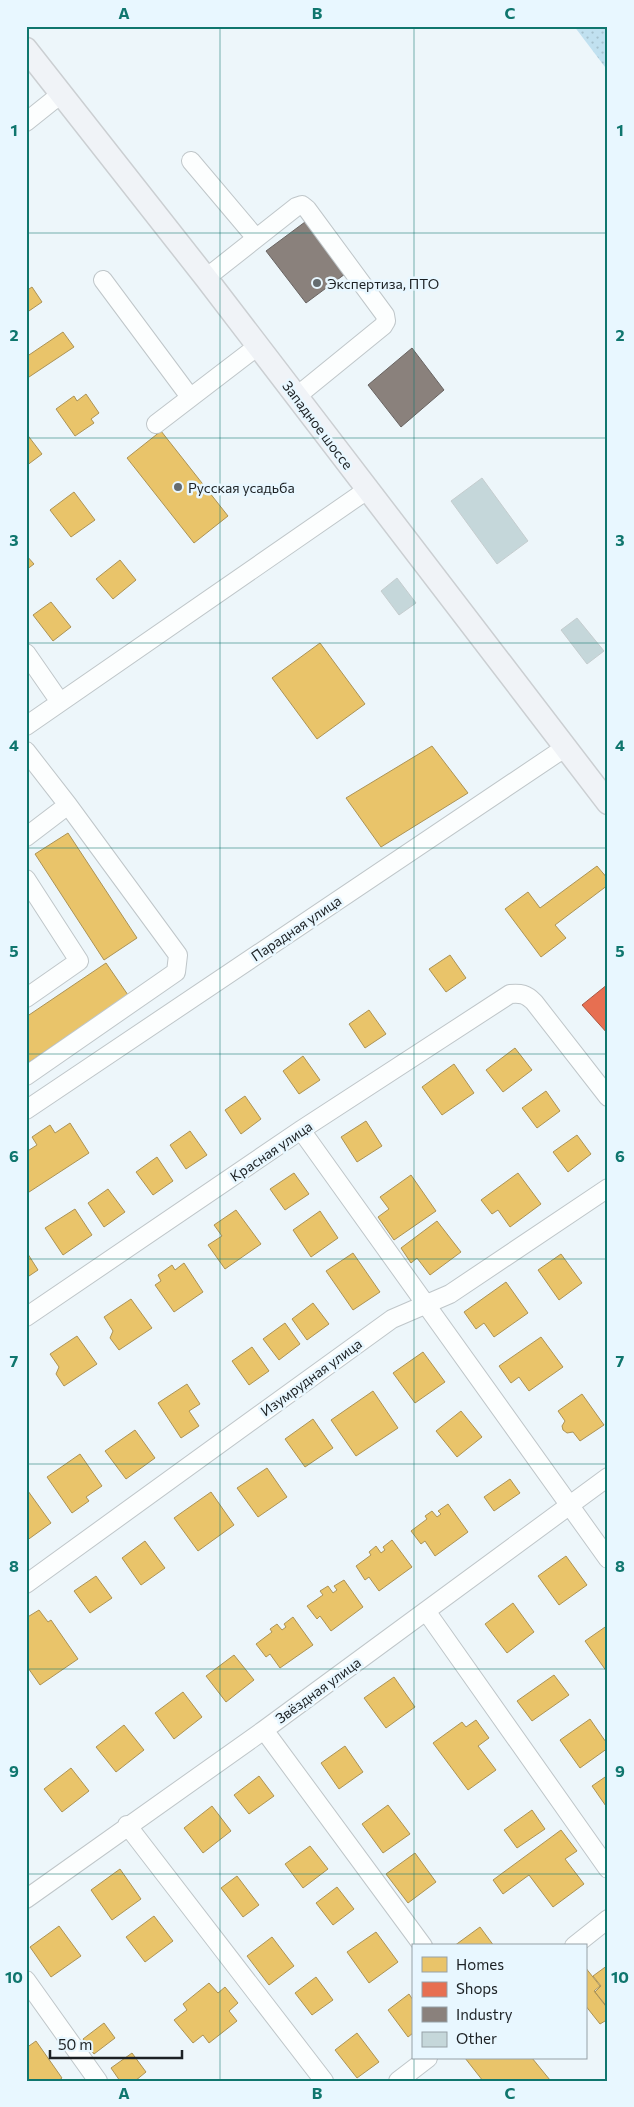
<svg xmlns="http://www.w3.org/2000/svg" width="634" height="2107" font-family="Commissioner,sans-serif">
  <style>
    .park { fill: url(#park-dots) }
    .homes { fill: #e9c46a; stroke: #ac9355 }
    .shops { fill: #e76f51; stroke: #aa5844 }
    .industry { fill: #8a817c; stroke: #696462 }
    .building { fill: #c5d7da; stroke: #c5cdcf }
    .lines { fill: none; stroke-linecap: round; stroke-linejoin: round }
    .minor-casing { stroke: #bfc6c9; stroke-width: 20 }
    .major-casing { stroke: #cbcfd2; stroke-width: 25 }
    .minor { stroke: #fcfefe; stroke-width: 18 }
    .major { stroke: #f0f3f7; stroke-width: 22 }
    .grid { fill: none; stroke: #0f766e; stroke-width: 1; stroke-opacity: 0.55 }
    .poi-dot { fill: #656c6f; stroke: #e8f7ff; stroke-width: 2 }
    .labels { text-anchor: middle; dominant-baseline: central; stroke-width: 5; stroke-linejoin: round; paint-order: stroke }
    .poi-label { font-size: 14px; fill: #1c2124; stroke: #e8f7ff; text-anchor: start }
    .street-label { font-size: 14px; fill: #1c2124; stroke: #e8f7ff }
    .neatline { fill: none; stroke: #0f766e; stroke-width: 2 }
    .grid-label { font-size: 16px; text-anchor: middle; font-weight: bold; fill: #0f766e }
  </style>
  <defs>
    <pattern id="park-dots" width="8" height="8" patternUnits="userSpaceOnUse" patternTransform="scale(1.25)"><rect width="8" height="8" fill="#c1e1f0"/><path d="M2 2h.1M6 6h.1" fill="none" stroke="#a5c1ce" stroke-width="1.8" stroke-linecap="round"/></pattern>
  </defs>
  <rect width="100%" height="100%" fill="#edf6fa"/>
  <path class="park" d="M 574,26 L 608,26 L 608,71 Z"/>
  <path class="homes" d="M 32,287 L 42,302 L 26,313 L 26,291 Z
    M 63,332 L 74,347 L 26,379 L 26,357 Z
    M 86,394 L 99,413 L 91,419 L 94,423 L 75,436 L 56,409 L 74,396 L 77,401 Z
    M 161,431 L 228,516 L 194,543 L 127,458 Z
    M 26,433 L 42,454 L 26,466 Z
    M 74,492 L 95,520 L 71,537 L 50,510 Z
    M 26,555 L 34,564 L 26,570 Z
    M 120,560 L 136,580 L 113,599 L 96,579 Z
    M 51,602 L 71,627 L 53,641 L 33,615 Z
    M 320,643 L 365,704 L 317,739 L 272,678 Z
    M 432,746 L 468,793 L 381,847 L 346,798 Z
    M 68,833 L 137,938 L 104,960 L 35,854 Z
    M 597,866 L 608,879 L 608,885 L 555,925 L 566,938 L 541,957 L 505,909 L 528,892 L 540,908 Z
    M 450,955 L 466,978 L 446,992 L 429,969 Z
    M 106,963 L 128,995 L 28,1063 L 26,1017 Z
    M 369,1010 L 386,1034 L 365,1048 L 349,1024 Z
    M 515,1048 L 532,1070 L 503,1092 L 486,1070 Z
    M 303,1056 L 320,1080 L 299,1094 L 283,1071 Z
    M 454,1064 L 474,1093 L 442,1115 L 422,1087 Z
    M 546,1091 L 560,1111 L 537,1128 L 522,1108 Z
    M 245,1096 L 261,1119 L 241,1134 L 225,1110 Z
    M 366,1121 L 382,1146 L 357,1162 L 341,1137 Z
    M 70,1123 L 89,1153 L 26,1194 L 26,1152 L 37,1145 L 32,1137 L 50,1125 L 55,1133 Z
    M 190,1131 L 207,1155 L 186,1169 L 170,1145 Z
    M 577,1135 L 591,1154 L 568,1172 L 553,1152 Z
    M 157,1157 L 173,1181 L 153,1195 L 136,1172 Z
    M 294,1173 L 309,1194 L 285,1210 L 270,1189 Z
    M 518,1173 L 541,1204 L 510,1227 L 498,1210 L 492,1214 L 481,1200 Z
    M 411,1175 L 436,1211 L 394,1240 L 378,1217 L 389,1209 L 380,1197 Z
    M 108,1189 L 125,1212 L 104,1227 L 88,1203 Z
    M 75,1209 L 92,1235 L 63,1255 L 45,1228 Z
    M 236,1210 L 261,1244 L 225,1269 L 208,1245 L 222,1236 L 214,1225 Z
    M 320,1211 L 338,1238 L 311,1257 L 293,1230 Z
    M 437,1221 L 461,1252 L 430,1275 L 417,1258 L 411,1263 L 401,1248 Z
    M 26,1251 L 38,1270 L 26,1278 Z
    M 353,1253 L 380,1292 L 353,1310 L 326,1271 Z
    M 561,1254 L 582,1283 L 559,1300 L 538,1270 Z
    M 184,1263 L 203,1292 L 174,1312 L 155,1285 L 161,1281 L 158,1275 L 172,1265 L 175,1270 Z
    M 506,1282 L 528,1313 L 494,1337 L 484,1323 L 476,1329 L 464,1312 Z
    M 131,1299 L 152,1328 L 119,1350 L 110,1338 L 113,1331 L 104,1317 Z
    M 313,1303 L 329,1324 L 307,1340 L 292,1319 Z
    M 285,1323 L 300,1344 L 279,1360 L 263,1339 Z
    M 77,1336 L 97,1364 L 64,1386 L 56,1374 L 59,1367 L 50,1354 Z
    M 541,1337 L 563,1367 L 529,1391 L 519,1377 L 511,1383 L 499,1366 Z
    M 252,1347 L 269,1371 L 249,1385 L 232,1361 Z
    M 423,1352 L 445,1382 L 415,1403 L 393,1373 Z
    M 187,1384 L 200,1404 L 189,1411 L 199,1426 L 181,1438 L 158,1403 Z
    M 373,1391 L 398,1428 L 356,1456 L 331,1420 Z
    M 582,1394 L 604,1425 L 580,1441 L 573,1432 L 567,1433 L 563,1430 L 562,1426 L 565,1421 L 558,1411 Z
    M 461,1411 L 482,1437 L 457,1457 L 436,1431 Z
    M 313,1419 L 333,1448 L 305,1467 L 285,1439 Z
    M 135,1430 L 155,1458 L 126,1479 L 105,1451 Z
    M 80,1454 L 102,1486 L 86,1497 L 89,1501 L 72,1513 L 47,1477 Z
    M 267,1468 L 287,1497 L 258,1517 L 237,1488 Z
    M 510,1479 L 520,1493 L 494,1511 L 484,1497 Z
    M 28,1491 L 51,1523 L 26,1541 L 26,1492 Z
    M 211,1492 L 234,1525 L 198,1551 L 174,1518 Z
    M 448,1504 L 468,1532 L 435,1556 L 425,1541 L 421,1544 L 411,1531 L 427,1519 L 425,1516 L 432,1511 L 437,1517 L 441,1514 L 438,1511 Z
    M 392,1540 L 412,1567 L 379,1591 L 369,1577 L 365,1580 L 356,1566 L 371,1555 L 369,1552 L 376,1546 L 381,1553 L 385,1550 L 383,1547 Z
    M 145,1541 L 165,1568 L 141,1585 L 122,1558 Z
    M 566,1556 L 587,1585 L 559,1605 L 538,1576 Z
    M 96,1576 L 112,1598 L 90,1613 L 74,1591 Z
    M 344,1580 L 363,1607 L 331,1631 L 320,1616 L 317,1619 L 307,1606 L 323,1595 L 320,1591 L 328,1586 L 333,1593 L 337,1590 L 334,1586 Z
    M 513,1603 L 534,1632 L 507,1653 L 485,1624 Z
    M 39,1610 L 48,1622 L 51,1620 L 78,1659 L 40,1685 L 26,1665 L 26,1618 Z
    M 293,1617 L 313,1645 L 280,1668 L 270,1654 L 266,1657 L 256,1644 L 272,1632 L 270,1629 L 277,1624 L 282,1630 L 286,1627 L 284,1624 Z
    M 608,1625 L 608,1671 L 607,1672 L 585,1641 Z
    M 234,1655 L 254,1680 L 226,1702 L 206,1676 Z
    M 554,1675 L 569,1695 L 532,1721 L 517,1701 Z
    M 394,1677 L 415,1707 L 386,1728 L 364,1698 Z
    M 183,1692 L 202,1717 L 174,1739 L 155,1713 Z
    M 590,1719 L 608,1745 L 608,1748 L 580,1768 L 560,1740 Z
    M 476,1720 L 489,1738 L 478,1746 L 496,1770 L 468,1790 L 433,1743 L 462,1722 L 466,1727 Z
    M 124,1725 L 144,1750 L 116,1772 L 96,1747 Z
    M 345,1746 L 363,1772 L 339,1789 L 321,1763 Z
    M 71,1768 L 89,1791 L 62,1812 L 44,1789 Z
    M 608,1775 L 608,1809 L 592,1786 Z
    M 259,1776 L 274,1796 L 249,1814 L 234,1795 Z
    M 388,1805 L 410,1834 L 383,1853 L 362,1824 Z
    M 212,1806 L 231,1831 L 203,1853 L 184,1828 Z
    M 532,1810 L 545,1829 L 517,1848 L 504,1830 Z
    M 561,1830 L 577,1851 L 565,1859 L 584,1884 L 553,1907 L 529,1875 L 503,1894 L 493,1880 Z
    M 310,1846 L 328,1869 L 303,1888 L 285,1864 Z
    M 415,1853 L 436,1882 L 408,1903 L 386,1874 Z
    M 120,1869 L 141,1899 L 112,1920 L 91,1890 Z
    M 237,1876 L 259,1905 L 243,1917 L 221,1888 Z
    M 337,1887 L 354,1909 L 333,1925 L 316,1903 Z
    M 154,1916 L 173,1941 L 145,1962 L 126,1937 Z
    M 59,1926 L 81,1956 L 51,1977 L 30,1947 Z
    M 480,1927 L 494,1946 L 454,1946 Z
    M 376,1932 L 398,1962 L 369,1983 L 347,1952 Z
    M 272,1937 L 294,1966 L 269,1985 L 247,1956 Z
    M 608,1965 L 608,2008 L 595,1992 L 601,1986 L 593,1976 Z
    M 585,1967 L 600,1986 L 594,1991 L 608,2009 L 608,2024 L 605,2021 L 600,2024 L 585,2005 Z
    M 316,1977 L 333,2000 L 312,2015 L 295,1993 Z
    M 209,1983 L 218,1993 L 225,1987 L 238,2003 L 229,2011 L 237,2021 L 209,2043 L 203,2035 L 193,2043 L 174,2020 L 187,2010 L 183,2004 Z
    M 409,1994 L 413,2000 L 413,2033 L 408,2037 L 388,2010 Z
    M 104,2023 L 115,2038 L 94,2054 L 83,2039 Z
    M 357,2033 L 379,2062 L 357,2078 L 335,2050 Z
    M 36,2041 L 62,2078 L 58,2081 L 26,2081 L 26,2048 Z
    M 132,2053 L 146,2072 L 135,2081 L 120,2081 L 111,2068 Z
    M 465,2058 L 532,2058 L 550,2080 L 483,2081 Z"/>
  <path class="shops" d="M 608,984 L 608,1034 L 582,1005 Z"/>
  <path class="industry" d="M 305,222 L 345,274 L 306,303 L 266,251 Z
    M 412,348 L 444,390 L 401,427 L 368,385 Z"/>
  <path class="building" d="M 482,478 L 528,541 L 497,564 L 451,501 Z
    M 397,578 L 416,603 L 399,615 L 381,591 Z
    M 577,618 L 604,651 L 587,664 L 561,630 Z"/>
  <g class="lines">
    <g class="minor-casing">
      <path id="minor" d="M 26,122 L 61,94
        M 191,161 L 256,238
        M 206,278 L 296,207 L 302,205 L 307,209 L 385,315 L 386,321 L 383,326 L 297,396
        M 103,280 L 190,397
        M 156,424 L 258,346
        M 26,653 L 60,702
        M 26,726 L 367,490
        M 26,751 L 68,805 L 178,955 L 176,972 L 26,1076
        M 26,837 L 68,805
        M 26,879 L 79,961 L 26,998
        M 26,1110 L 566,747
        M 301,1130 L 608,1559
        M 26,1317 L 301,1130 L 510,994 C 521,993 526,994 534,1002 L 608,1097
        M 26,1584 L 392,1319 L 450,1294 L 608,1188
        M 426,1611 L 608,1869
        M 264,1730 L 423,1946
        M 127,1825 L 324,2081
        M 26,1899 L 264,1730 L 608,1477
        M 574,1946 L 608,1919
        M 26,1980 L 98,2081
        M 398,2081 L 428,2058"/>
    </g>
    <g class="major-casing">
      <path id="major" d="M 26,49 L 206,278 L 608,803"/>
    </g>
    <use href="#minor" class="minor"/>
    <use href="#major" class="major"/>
  </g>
  <path class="grid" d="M 220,26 L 220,2081M 414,26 L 414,1946M 26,233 L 608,233M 26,438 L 608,438M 26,643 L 608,643M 26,848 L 608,848M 26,1054 L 608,1054M 26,1259 L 608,1259M 26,1464 L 608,1464M 26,1669 L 608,1669M 26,1874 L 608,1874M 414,2058 L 414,2081"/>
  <g class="poi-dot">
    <circle cx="317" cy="283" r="5"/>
    <circle cx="178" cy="487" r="5"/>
  </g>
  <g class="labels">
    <g class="poi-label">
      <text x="327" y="283">Экспертиза, ПТО</text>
      <text x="188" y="487">Русская усадьба</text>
    </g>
    <g class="street-label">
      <text transform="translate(318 425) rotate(53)">Западное шоссе</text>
      <text transform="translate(296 928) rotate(-34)">Парадная улица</text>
      <text transform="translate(271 1151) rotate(-34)">Красная улица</text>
      <text transform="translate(311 1377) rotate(-36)">Изумрудная улица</text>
      <text transform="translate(318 1690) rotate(-36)">Звёздная улица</text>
    </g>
  </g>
  <rect width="634" height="2107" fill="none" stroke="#e8f7ff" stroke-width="55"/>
  <rect x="412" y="1944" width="175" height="115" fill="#e8f7ff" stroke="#96a1a7"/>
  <rect x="422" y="1957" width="25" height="15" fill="#e9c46a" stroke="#96a1a7"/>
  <text x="456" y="1970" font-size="15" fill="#1c2124">Homes</text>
  <rect x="422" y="1982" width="25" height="15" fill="#e76f51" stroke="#96a1a7"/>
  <text x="456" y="1994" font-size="15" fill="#1c2124">Shops</text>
  <rect x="422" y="2007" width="25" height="15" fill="#8a817c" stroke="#96a1a7"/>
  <text x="456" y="2020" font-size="15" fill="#1c2124">Industry</text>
  <rect x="422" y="2032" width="25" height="15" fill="#c5d7da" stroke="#96a1a7"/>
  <text x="456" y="2044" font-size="15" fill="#1c2124">Other</text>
  <path d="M50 2050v8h132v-8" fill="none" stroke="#1c2124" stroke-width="2.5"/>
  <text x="58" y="2050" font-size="15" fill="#1c2124" stroke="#e8f7ff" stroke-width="4" paint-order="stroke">50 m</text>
  <rect x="28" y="28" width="578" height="2052" class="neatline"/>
  <g class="grid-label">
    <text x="124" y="19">A</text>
    <text x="317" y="19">B</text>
    <text x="510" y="19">C</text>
    <text x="14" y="136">1</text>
    <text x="620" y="136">1</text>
    <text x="14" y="341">2</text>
    <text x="620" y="341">2</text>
    <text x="14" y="546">3</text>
    <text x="620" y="546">3</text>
    <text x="14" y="751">4</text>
    <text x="620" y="751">4</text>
    <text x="14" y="957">5</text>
    <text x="620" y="957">5</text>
    <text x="14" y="1162">6</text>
    <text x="620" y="1162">6</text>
    <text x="14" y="1367">7</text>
    <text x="620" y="1367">7</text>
    <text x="14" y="1572">8</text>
    <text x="620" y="1572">8</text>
    <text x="14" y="1777">9</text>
    <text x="620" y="1777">9</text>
    <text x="14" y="1983">10</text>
    <text x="620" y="1983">10</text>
    <text x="124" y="2099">A</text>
    <text x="317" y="2099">B</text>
    <text x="510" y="2099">C</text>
  </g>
</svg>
